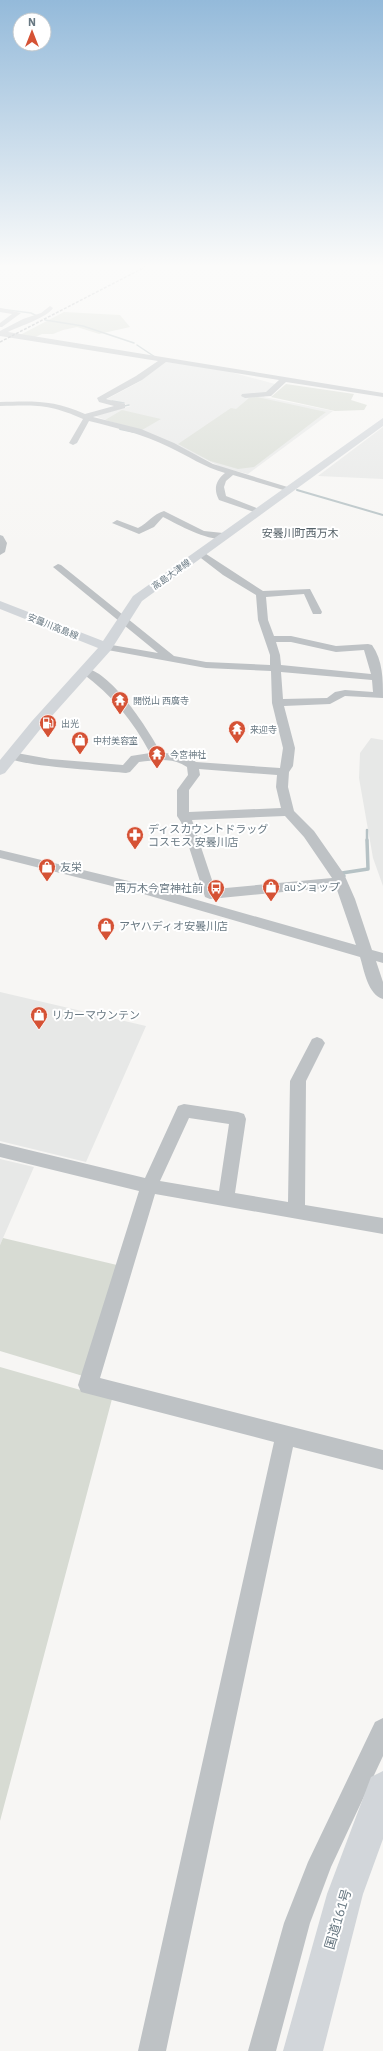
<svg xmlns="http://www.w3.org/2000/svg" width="383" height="2051" font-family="'IBM Plex Sans','Noto Sans JP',sans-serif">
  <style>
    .built { fill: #e7e8e7 }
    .green { fill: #d7dbd3 }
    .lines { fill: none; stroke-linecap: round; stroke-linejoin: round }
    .stream-far3 { stroke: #b6c2c5; stroke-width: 1.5 }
    .stream-far2 { stroke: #b6c2c5; stroke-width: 2 }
    .stream-far1 { stroke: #b6c2c5; stroke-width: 2.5 }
    .stream { stroke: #b6c2c5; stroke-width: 3.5 }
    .minor { fill: #bec2c5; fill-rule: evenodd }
    .major { fill: #d2d6da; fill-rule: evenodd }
    .highway { fill: #d2d6da; fill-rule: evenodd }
    .rail { stroke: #a0a6ab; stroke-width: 1.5; stroke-dasharray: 3 1.5; stroke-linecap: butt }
    .labels { text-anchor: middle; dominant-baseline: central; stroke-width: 4; stroke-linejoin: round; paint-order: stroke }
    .far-street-label { font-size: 9px; fill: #687882; stroke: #fff }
    .far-poi-label { font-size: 9px; fill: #687882; stroke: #fff; text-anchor: start }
    .far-quarter-label { font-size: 11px; fill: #556168; stroke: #fff }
    .poi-label { font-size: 11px; fill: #687882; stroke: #fff; text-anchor: start }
    .near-street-label { font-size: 13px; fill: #687882; stroke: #fff }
  </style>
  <rect width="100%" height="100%" fill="#f7f6f4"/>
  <path class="built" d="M 166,362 L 223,370 L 275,384 L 264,397 L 333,411 L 248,474 L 223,468 L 180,447 L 95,416 L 131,406 L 107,399 L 139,382 Z
    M 383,427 L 383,479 L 318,476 Z
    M 371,738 L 383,740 L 383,886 L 373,858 L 359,778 L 360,753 Z
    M 0,992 L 146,1026 L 86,1162 L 0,1141 Z
    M 0,1159 L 34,1167 L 0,1245 Z"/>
  <path class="green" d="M 64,312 L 120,315 L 130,327 L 99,334 L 77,327 L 63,330 L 53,334 L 42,334 L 33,338 L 20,335 Z
    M 286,384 L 354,394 L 351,400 L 367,405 L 364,410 L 335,411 L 271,397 Z
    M 257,397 L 326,412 L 254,467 L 238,469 L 210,461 L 178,444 L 231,408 L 236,409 L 249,398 Z
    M 122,410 L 161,419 L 142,430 L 105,420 Z
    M 3,1238 L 117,1265 L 83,1376 L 0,1351 L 0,1245 Z
    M 0,1367 L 112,1399 L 0,1821 Z"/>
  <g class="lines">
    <path class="stream-far3" d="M 0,309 L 31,313 L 37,316
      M 45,320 L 83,326 L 134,343
      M 137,345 L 155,357
      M 112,401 L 124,403
      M 120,407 L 129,405"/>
    <path class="stream-far2" d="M 120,429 L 134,432
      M 297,490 L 383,515"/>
    <path class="stream-far1" d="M 367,830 L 367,841"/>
    <path class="stream" d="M 344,876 L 342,873 L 368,869 L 367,840"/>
    <path class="minor" d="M 50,306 L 53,308 C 48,317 20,326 8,332 L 383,393 L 383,397 L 286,382 L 271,396 L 245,398 L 241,396 L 242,394 L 266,392 L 279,380 L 166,362 L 142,380 L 106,399 L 125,404 L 125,408 L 93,417 L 141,429 L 174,443 L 213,464 L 294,489 L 290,492 L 233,475 L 226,481 L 224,487 L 226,496 L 264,511 L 260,514 L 257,513 L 219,500 C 213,489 216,480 225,473 C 204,467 188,456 169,447 C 143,434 117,428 89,421 L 77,443 L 73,445 L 69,443 L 83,419 C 50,404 35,405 0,406 L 0,402 C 34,401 54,400 85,414 L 114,406 L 99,402 L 97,398 L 136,376 L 158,361 L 0,336 L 0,331 L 23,319 L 41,313 Z
      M 0,308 L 21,313 L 2,327 L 0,327 L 0,323 L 12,314 L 0,312 Z
      M 164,511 L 204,531 L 223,533 L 228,536 C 217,547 175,523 163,517 L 154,527 L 139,534 L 112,523 L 117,520 L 138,528 C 148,523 153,514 164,511 Z
      M 0,535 L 3,536 L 7,543 L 5,552 L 0,555 Z
      M 200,550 L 263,591 L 310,589 L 322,612 L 321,614 L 313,614 L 304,594 L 266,597 L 268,620 L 274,636 L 291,636 L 336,646 L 368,644 L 372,645 C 383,661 383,679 383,698 L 345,696 L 330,704 L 284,706 L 295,748 L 293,766 L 289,772 L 288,787 L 294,811 L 314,831 L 344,874 L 355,899 L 372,950 L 383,953 L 383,963 L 376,961 L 383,982 L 383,999 C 368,995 364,970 360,957 L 140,893 L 0,858 L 0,850 L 141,884 L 356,945 L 336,887 L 210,899 L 205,897 L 181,822 L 177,816 L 177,790 L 188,775 L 187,767 C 172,757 156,760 139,762 L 130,772 L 126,773 C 109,771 12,766 5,756 L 11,752 L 50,759 L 123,765 L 131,756 L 150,753 C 133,721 112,695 82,673 L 81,671 L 86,668 C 113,674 148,729 161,753 L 184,754 L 196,762 L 280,768 L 283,748 L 272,703 L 271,671 L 206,668 L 102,649 L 101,647 L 106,644 L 158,653 L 53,567 L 58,564 L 61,565 L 174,656 L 206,662 L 270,665 L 270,655 L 258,620 L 256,595 L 223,575 L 197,555 L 197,551 ZM 276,642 L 291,642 L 336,652 L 364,650 L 371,674 L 281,665 L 280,655 ZM 281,672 L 372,680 L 373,692 L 345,690 L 335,692 L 327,698 L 283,699 ZM 199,769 L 277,775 L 276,787 L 281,808 L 189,812 L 189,790 L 200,775 ZM 285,816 L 304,837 L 332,878 L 215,889 L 192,820 Z
      M 317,1037 L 322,1039 L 325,1043 L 306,1081 L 305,1205 L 383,1218 L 383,1234 L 155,1194 L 100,1378 L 383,1450 L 383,1470 L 293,1447 L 166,2051 L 138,2051 L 274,1442 L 81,1392 L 78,1385 L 139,1191 L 0,1157 L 0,1143 L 145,1178 L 178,1106 L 184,1104 L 238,1112 L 244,1114 L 246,1119 L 235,1193 L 288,1202 L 290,1081 L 312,1039 ZM 189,1118 L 229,1124 L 219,1191 L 160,1181 Z
      M 383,1718 L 383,1756 L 331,1867 L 310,1923 L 276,2051 L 248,2051 L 284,1923 L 308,1862 L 375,1722 Z"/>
    <path class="major" d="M 383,418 L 383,426 L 142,601 L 111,650 L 42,727 L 5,773 L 0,775 L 0,760 L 32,721 L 98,648 L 0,609 L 0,601 L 103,641 L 133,596 Z"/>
    <path class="highway" d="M 383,1771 L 383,1839 L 363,1894 L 323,2051 L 283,2051 L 327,1894 L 371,1777 Z"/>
    <path class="rail" d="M 0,342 L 145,267"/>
  </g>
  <linearGradient id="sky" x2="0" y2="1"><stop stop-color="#94bada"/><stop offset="0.48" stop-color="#fbfbfa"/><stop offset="1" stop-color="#fbfbfa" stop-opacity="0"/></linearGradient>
  <rect width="383" height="554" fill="url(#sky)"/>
  <defs>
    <g id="temple-pin" transform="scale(0.9)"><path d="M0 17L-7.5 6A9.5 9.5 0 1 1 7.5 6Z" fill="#d55235" stroke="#fff"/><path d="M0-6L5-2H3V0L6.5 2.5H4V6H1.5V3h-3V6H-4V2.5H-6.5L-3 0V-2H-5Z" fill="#fff"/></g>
    <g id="fuel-pin" transform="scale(0.9)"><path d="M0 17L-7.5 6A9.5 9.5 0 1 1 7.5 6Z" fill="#d55235" stroke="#fff"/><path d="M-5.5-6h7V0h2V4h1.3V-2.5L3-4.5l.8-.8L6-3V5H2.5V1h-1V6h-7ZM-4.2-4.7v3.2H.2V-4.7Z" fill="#fff"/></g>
    <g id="shop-pin" transform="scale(0.9)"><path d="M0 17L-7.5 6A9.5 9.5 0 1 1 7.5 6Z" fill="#d55235" stroke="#fff"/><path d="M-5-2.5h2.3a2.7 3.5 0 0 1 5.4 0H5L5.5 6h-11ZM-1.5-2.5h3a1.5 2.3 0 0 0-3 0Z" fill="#fff"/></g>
    <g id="pharmacy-pin" transform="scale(0.9)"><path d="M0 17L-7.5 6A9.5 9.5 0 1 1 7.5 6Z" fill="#d55235" stroke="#fff"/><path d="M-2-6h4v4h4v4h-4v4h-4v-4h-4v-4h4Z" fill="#fff"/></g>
    <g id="bus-pin" transform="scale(0.9)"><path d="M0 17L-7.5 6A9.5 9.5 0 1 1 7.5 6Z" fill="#d55235" stroke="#fff"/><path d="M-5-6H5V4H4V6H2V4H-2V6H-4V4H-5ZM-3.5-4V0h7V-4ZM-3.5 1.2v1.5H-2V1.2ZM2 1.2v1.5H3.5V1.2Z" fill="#fff"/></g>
  </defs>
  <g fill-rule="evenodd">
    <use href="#temple-pin" x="120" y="700"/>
    <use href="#fuel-pin" x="48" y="723"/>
    <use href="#temple-pin" x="237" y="729"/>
    <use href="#shop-pin" x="80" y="740"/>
    <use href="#temple-pin" x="157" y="754"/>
    <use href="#pharmacy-pin" x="135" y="835"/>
    <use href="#shop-pin" x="47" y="867"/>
    <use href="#shop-pin" x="271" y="887"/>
    <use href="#bus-pin" x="216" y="888"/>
    <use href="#shop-pin" x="106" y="926"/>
    <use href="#shop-pin" x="39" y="1015"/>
  </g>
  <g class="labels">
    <g class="far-street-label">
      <text transform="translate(171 574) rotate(-36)">高島大津線</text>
      <text transform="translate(53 626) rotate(22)">安曇川高島線</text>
    </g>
    <g class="far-poi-label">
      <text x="133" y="700">開悦山 西廣寺</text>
      <text x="61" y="723">出光</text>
      <text x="250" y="729">来迎寺</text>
      <text x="93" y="740">中村美容室</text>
      <text x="170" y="754">今宮神社</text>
    </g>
    <g class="far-quarter-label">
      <text x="300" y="533">安曇川町西万木</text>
    </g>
    <g class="poi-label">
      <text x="148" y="829">ディスカウントドラッグ<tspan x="148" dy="13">コスモス 安曇川店</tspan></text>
      <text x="60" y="867">友栄</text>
      <text x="284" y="887">auショップ</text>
      <text x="203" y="888" text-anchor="end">西万木今宮神社前</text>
      <text x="119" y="926">アヤハディオ安曇川店</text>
      <text x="52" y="1015">リカーマウンテン</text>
    </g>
    <g class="near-street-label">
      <text transform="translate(338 1919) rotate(-73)">国道161号</text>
    </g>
  </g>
  <g transform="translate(32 32)"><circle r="19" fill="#ffffff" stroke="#c3c9cd"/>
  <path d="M0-3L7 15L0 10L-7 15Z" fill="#d55235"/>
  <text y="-6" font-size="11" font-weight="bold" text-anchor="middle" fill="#687882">N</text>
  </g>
</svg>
